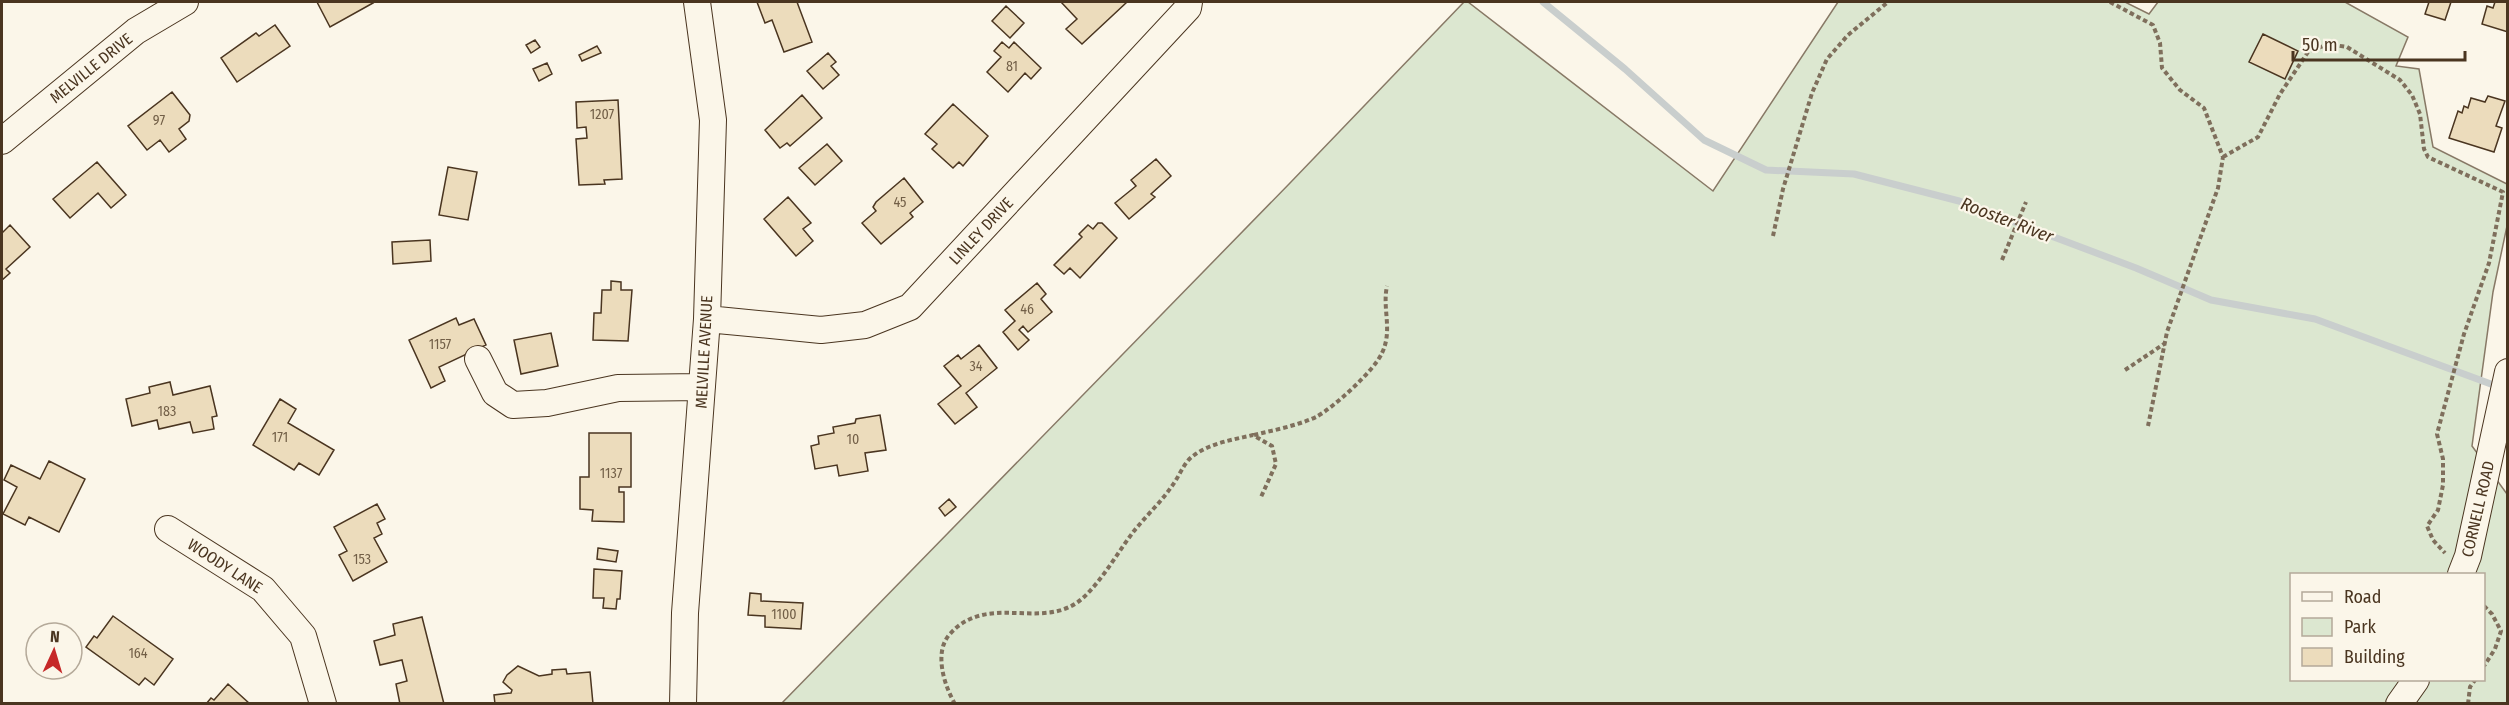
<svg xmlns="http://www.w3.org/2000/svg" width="2509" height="705" font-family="'Fira Sans Condensed',sans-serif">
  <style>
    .green { fill: #dce7d0; stroke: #887966; stroke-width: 1.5; fill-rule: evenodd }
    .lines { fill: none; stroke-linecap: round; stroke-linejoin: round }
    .stream { stroke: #c9cecd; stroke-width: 7 }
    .building { fill: #ecdcbc; stroke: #4a3520; stroke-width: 1.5 }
    .minor-casing { stroke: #4a3520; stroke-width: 28 }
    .path { stroke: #7f6f5c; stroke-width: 4; stroke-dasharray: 4.5 3; stroke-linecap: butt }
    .minor { stroke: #fbf6e9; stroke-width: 26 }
    .labels { text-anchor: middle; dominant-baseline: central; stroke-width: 4.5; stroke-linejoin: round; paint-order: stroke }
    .number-label { font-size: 14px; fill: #725f47 }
    .street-label { font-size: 16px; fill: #4a3520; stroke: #fbf6e9 }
    .water-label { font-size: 18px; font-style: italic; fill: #4a3520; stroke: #fbf6e9 }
  </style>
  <rect width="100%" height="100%" fill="#fbf6e9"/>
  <path class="green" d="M 1464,2 L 1468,2 L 1713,191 L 1838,2 L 2125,2 L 2149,14 L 2158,2 L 2345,2 L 2408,37 L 2396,66 L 2419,69 L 2433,147 L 2507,184 L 2507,226 L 2493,292 L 2472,446 L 2507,494 L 2507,703 L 781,704 L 1290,183 ZM 2292,574 L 2484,574 L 2484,680 L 2292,680 Z"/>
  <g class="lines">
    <path class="stream" d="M 1543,2 L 1625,69 L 1704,140 L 1766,170 L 1854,174 L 1959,201 L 2136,268 L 2211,300 L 2315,319 L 2499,387"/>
  </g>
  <path class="building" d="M 317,2 L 372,2 L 373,3 L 330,27 Z
    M 757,2 L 797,2 L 812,42 L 784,52 L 772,20 L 765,23 Z
    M 1061,2 L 1127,2 L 1082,44 L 1066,29 L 1077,19 Z
    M 2429,2 L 2451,2 L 2445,20 L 2425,14 Z
    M 2495,2 L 2508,2 L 2508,32 L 2482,24 L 2487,6 L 2493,8 Z
    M 1006,6 L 1024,23 L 1010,38 L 992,21 Z
    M 275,25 L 290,46 L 237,82 L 221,58 L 256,33 L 259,36 Z
    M 2263,34 L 2298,51 L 2285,79 L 2249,62 Z
    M 535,40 L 540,47 L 531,53 L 526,45 Z
    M 1002,42 L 1009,48 L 1014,42 L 1041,68 L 1031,79 L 1025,73 L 1008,92 L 987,72 L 1001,57 L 994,51 Z
    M 597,46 L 601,53 L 582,61 L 579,55 Z
    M 828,53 L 836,62 L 831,66 L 839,75 L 823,89 L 807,71 Z
    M 547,63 L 552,74 L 539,81 L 533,69 Z
    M 172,92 L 190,115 L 189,121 L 179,129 L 186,139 L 169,152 L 160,140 L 147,150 L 128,126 Z
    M 802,95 L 822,118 L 790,146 L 787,143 L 780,148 L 765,130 Z
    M 2488,96 L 2505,101 L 2496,126 L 2502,128 L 2494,152 L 2449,138 L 2458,111 L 2462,113 L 2464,106 L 2468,108 L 2471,98 L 2485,102 Z
    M 618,100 L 622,179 L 604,180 L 605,184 L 579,185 L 576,139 L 587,138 L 586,127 L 577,128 L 576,102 Z
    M 953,104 L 988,136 L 963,166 L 959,162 L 953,168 L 932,149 L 937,144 L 925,134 Z
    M 827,144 L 842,161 L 815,185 L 799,168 Z
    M 1156,159 L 1171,176 L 1151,194 L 1155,197 L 1129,219 L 1115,203 L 1136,186 L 1131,180 Z
    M 97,162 L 126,195 L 111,208 L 98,193 L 70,218 L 53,199 Z
    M 448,167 L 477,172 L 468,220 L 439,215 Z
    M 904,178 L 923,202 L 910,213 L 913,217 L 881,244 L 862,223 L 876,211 L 873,207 L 876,202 Z
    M 788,197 L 811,223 L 803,229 L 813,241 L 796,256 L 764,219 Z
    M 1098,223 L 1102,223 L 1117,238 L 1080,278 L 1070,268 L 1064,274 L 1054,265 L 1082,237 L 1079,234 L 1088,225 L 1093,229 Z
    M 10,225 L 30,247 L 6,269 L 10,273 L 2,280 L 2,233 Z
    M 430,240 L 431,261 L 393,264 L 392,242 Z
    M 611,281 L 621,282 L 621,290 L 632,290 L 628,341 L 593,340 L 594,313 L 601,313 L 602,290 L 611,290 Z
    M 1037,283 L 1046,294 L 1041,299 L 1052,312 L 1028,332 L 1023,326 L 1019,330 L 1029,340 L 1018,350 L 1003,332 L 1015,321 L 1005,310 Z
    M 456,318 L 459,325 L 474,319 L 486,345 L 439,367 L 445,381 L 431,388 L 409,340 Z
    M 551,333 L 558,366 L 521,374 L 514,340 Z
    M 979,345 L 997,368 L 966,393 L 977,407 L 955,424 L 938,404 L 961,386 L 944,366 L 958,355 L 961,359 Z
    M 170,382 L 173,395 L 210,386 L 217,416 L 212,417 L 214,429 L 193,433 L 190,422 L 159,429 L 157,420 L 132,426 L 126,399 L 150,393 L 149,387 Z
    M 280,399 L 296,409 L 288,423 L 334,450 L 319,475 L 299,463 L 294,470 L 253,445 Z
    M 880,415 L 886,450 L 865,453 L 868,471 L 839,476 L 837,465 L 815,469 L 811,446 L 819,444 L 818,436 L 834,433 L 833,427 L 855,423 L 856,419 Z
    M 589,433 L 631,433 L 631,487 L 619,487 L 619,492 L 624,492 L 624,522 L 592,521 L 593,510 L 580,509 L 580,477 L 589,477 Z
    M 49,461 L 85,479 L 59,532 L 29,517 L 25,525 L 3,514 L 17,487 L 4,480 L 11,465 L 40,479 Z
    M 949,499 L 956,507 L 945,516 L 939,508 Z
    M 377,504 L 385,519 L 377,523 L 382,534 L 374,538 L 387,562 L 353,581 L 339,555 L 347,551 L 334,527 Z
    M 598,548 L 618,551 L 616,562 L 597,559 Z
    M 594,569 L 622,571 L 620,599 L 617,599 L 616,609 L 603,608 L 604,598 L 593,598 Z
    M 750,593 L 761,594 L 761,601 L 803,603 L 801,629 L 765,627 L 765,616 L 748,615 Z
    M 113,616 L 173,659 L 154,685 L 145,678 L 139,685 L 86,647 L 94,636 L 97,638 Z
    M 422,617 L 444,704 L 400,704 L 396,684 L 407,681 L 402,660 L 380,665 L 374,641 L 395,635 L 393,624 Z
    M 518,666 L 539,676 L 552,674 L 552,670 L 566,669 L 567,674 L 590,672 L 593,704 L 495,704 L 494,695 L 511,693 L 512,690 L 503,682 L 507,675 Z
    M 228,684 L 250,704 L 206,704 L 211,698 L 214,700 Z"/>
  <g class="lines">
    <g class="minor-casing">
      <path id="minor" d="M 2,141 L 136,31 L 185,2
        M 707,319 L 821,330 L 865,325 L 910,307 L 1188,8 L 1189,2
        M 478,359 L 495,393 L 513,405 L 547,403 L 618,388 L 702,387
        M 168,529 L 263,589 L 303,636 L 323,704
        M 2461,574 L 2468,556 L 2508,372
        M 683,704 L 685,613 L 707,319 L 713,120 L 697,2
        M 2399,704 L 2416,680"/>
    </g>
    <path class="path" d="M 2110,2 L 2153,25 L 2160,43 L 2162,68 L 2180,90 L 2204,108 L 2223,157 L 2218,188 L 2167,332 L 2148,426
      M 2223,157 L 2258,137 L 2280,94 L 2308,52 L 2328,44 L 2347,47 L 2400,80 L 2412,95 L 2420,114 L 2424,149 L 2428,157 L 2503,192 L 2489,263 L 2464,334 L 2437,434 L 2443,459 L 2443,485 L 2438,510 L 2427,526 L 2433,540 L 2445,553
      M 1773,236 L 1783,189 L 1812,93 L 1827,59 L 1848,35 L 1888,2
      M 2002,260 L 2026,202
      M 2125,370 L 2164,344
      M 1254,435 C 1274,430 1296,426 1316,417 C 1333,408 1374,371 1382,353 C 1393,330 1382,309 1387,286
      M 2484,606 L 2492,614 L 2501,631 L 2495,649 L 2484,666
      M 955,704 C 944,685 934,653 949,635 C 988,590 1044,634 1084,597 C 1103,579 1118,552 1134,531 C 1146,516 1161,502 1172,486 C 1179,477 1184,462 1193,456 C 1210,443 1232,440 1253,435 L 1272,446 L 1276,464 L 1261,497
      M 2468,704 L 2470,687 L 2475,680"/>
    <use href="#minor" class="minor"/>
  </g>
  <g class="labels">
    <g class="number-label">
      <text x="1012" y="66">81</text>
      <text x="602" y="114">1207</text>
      <text x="159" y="120">97</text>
      <text x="900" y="202">45</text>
      <text x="1027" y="309">46</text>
      <text x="440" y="344">1157</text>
      <text x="976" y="366">34</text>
      <text x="167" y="411">183</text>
      <text x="280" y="437">171</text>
      <text x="853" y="439">10</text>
      <text x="611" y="473">1137</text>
      <text x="362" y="559">153</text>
      <text x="784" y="614">1100</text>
      <text x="138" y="653">164</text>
    </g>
    <g class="street-label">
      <text transform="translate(91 68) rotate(-39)">MELVILLE DRIVE</text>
      <text transform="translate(981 231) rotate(-47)">LINLEY DRIVE</text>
      <text transform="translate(704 352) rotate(-87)">MELVILLE AVENUE</text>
      <text transform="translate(2478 509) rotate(-77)">CORNELL ROAD</text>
      <text transform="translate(225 566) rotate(33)">WOODY LANE</text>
    </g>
    <g class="water-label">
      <text transform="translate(2007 220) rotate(21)">Rooster River</text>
    </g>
  </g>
  <rect width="2509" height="705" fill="none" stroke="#4a3520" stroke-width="6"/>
  <rect x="2290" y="573" width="195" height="108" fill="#fbf6e9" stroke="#b4a999" stroke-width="1.5"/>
  <rect x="2302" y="592" width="30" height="9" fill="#fbf6e9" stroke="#b4a999" stroke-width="1.5"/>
  <text x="2344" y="603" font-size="18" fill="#4a3520">Road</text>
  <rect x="2302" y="618" width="30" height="18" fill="#dce7d0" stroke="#b4a999" stroke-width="1.5"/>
  <text x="2344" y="633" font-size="18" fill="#4a3520">Park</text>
  <rect x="2302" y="648" width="30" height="18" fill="#ecdcbc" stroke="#b4a999" stroke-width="1.5"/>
  <text x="2344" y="663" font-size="18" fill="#4a3520">Building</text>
  <g transform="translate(54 651) rotate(4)"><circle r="28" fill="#fbf6e9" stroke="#b4a999" stroke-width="1.5"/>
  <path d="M0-4.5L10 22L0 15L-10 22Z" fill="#c62828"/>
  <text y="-9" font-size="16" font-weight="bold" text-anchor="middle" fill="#4a3520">N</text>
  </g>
  <path d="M2293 51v9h172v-9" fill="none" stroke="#4a3520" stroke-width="3"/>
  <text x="2302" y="51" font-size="18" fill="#4a3520" stroke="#fbf6e9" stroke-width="4.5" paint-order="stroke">50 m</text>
</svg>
